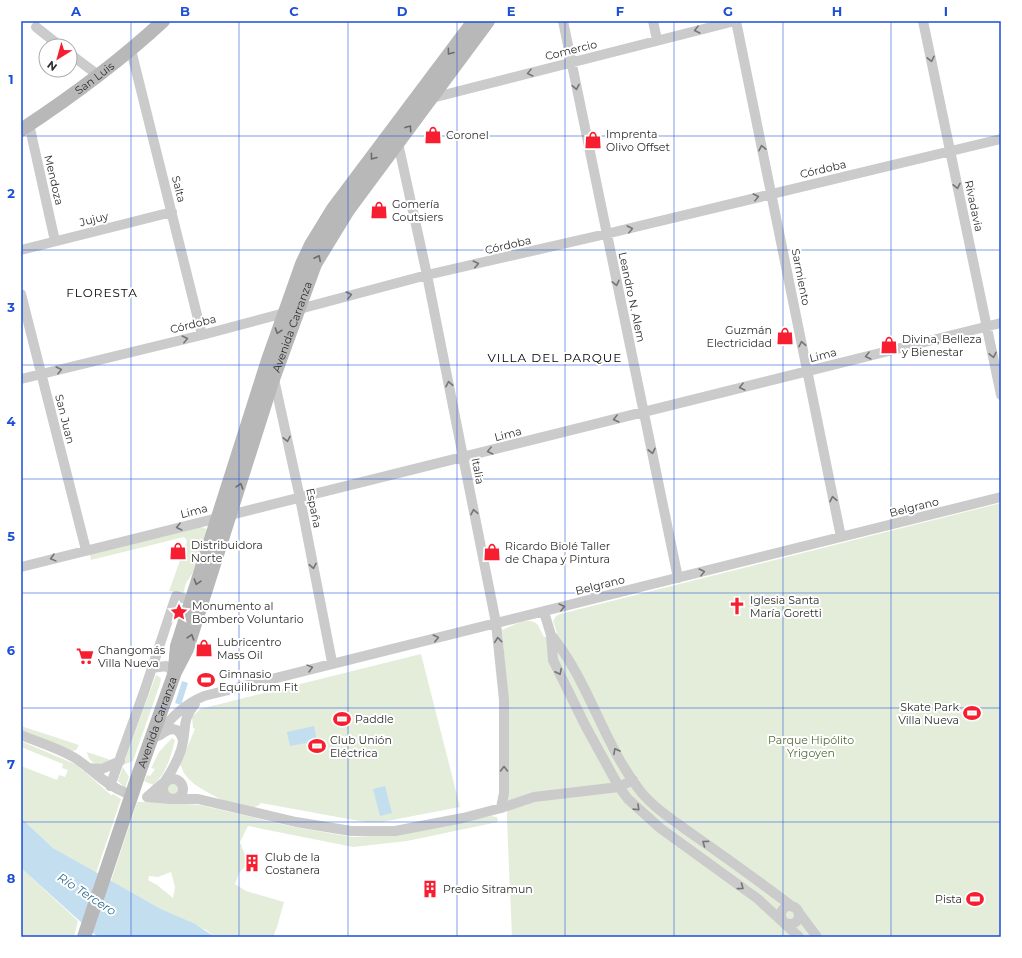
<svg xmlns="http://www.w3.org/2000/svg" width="1022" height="958" font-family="Montserrat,sans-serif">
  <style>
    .green { fill: #e4edd9; fill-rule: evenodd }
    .water { fill: #c3deef }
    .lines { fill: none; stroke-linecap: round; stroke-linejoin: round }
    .minor { stroke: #cbcbcb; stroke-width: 10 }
    .secondary { stroke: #b8b8b8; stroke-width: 14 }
    .secondary-bridge { stroke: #b8b8b8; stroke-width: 14 }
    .oneway { stroke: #757575 }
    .oneway2 { stroke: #6c6c6c }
    .grid { fill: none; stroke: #1d4ed8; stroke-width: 1; stroke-opacity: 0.55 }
    .labels { text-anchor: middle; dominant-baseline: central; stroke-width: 4; stroke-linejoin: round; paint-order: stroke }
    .street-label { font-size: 11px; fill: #2e2e2e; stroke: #fff }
    .poi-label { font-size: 11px; fill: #2e2e2e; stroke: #fff; text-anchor: start }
    .park-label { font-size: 11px; fill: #516d37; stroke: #fff }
    .neighbourhood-label { font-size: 12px; letter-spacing: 1px; fill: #000; stroke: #fff }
    .water-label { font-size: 12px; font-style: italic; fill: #347197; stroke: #fff }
    .neatline { fill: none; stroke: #1d4ed8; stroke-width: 1.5 }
    .grid-label { font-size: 13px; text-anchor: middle; font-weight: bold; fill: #1d4ed8 }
  </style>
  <rect width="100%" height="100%" fill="#fff"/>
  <path class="green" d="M 1001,503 L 1001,937 L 512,937 L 507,820 L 508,702 L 502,630 C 512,626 530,615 538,625 C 540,629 542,633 544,637 L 557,633 L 553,621 L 556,616 L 560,614 Z
    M 201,527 L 207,529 L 196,568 L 186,583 L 183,594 L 169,591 L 187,541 L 184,537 L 91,560 L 90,554 Z
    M 421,654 L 460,807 L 382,822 L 365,822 L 261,803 C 251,818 202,791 192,782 C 186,777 183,772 180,764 L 195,729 L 193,728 L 192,717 L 200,709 Z
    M 156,675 L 161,678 L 160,684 L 133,761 L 123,765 Z
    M 21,726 L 79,745 L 76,750 L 73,751 L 21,731 Z
    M 172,738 L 175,740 C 170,758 167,773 153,785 L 144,781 L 147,775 L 150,776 L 155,769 L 151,768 L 159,752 Z
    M 21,741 L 77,765 L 111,795 L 113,794 L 121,799 L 96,873 L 53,848 L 21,818 L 21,766 L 57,780 L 59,775 L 65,777 L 68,770 L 62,768 L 63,764 L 21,747 Z
    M 87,752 L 114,761 C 103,767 89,766 87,752 Z
    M 123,767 L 129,777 L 125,788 L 118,781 Z
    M 172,780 L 178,782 L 181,788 L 179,794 L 167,795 L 164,789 L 166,783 Z
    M 137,802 L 159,802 L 200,805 L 294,827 L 352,837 L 404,834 L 491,816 L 497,817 L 498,822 L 407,841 L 353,847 L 248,826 L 240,842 L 248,863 L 239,873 L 235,884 L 246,891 L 284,902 L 277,927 L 273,937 L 215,937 L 206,930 L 161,909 L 111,881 ZM 171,872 L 175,887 L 173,898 L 157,885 L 148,880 L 149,876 L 158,877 Z
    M 21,868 L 78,921 L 74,937 L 21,937 Z"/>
  <path class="water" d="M 182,681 L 188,683 L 181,705 L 175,703 Z
    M 314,726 L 317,741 L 290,746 L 287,732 Z
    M 385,786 L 392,813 L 380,816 L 373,789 Z
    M 21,818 L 53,848 L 161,909 L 195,924 L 215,937 L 100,937 L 94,934 L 21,868 Z"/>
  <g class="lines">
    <path class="minor" d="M 563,21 L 678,578
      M 653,21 L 657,40
      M 736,21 L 841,537
      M 923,21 L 1001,395
      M 36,27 L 60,46
      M 131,50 L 202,335
      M 70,54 L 98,75
      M 428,99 L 735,21
      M 29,124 L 55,241
      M 398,143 L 427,275 L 496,623 L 504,700 L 504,793 L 501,808
      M 21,250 L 172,212
      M 21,294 L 86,550
      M 21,379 L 202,335 L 427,275 L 606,234 L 1001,139
      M 274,379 L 300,498 L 332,662
      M 21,567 L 1001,323
      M 544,612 L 551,635 L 553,660 L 586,727 L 619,787 L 628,799 L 660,828 L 758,899 L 799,937
      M 551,635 C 589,681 603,744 641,792 C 655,809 677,823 695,836 C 728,859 761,883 793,907
      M 152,668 L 166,666 L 175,672
      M 21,735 C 40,743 62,749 78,760 C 94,771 106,785 124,792
      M 160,735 C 170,727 179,726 183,740
      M 158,736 C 169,719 185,704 204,696 L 1001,497
      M 88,768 L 102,769 L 120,761
      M163 789a10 10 0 1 1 20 0a10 10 0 1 1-20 0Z
      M 165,781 C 172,771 177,762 181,750 C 187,732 181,719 195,704
      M 163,783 L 147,797 L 170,799
      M 110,786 L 144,692 L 176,596 L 192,601
      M 174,799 L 198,799 L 296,822 L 351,831 L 395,831 L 463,818 L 501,808 L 534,797 L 619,787 L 633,780
      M781 915a9 9 0 1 1 18 0a9 9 0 1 1-18 0Z
      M 797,910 L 817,937"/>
    <g class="secondary">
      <path id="s1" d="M 21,130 C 71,97 119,62 163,21"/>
      <path d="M 175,668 L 177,646 L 268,360 L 302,264 L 311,245 L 333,209 L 474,21"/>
      <path id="s2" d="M 139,773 L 175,672 L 187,649 L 273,379 L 315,264 L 348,210 L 488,21"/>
    </g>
    <path class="secondary-bridge" d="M 84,937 L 139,773"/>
  </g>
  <defs><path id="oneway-chevron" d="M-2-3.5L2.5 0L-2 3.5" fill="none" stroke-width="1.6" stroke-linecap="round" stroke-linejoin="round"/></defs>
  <g class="oneway">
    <use href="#oneway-chevron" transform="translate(697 30) rotate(166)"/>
    <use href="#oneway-chevron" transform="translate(931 59) rotate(78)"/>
    <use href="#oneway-chevron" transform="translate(530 73) rotate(166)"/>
    <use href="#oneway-chevron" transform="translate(576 87) rotate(79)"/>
    <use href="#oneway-chevron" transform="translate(762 148) rotate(-102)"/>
    <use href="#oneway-chevron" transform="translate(957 186) rotate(78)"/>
    <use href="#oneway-chevron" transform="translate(756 197) rotate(-14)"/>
    <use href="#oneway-chevron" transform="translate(630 229) rotate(-14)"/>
    <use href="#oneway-chevron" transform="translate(476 264) rotate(-13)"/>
    <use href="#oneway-chevron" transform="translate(616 283) rotate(78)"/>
    <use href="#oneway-chevron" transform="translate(349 295) rotate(-14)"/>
    <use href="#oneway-chevron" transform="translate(185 339) rotate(-14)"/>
    <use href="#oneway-chevron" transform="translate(802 344) rotate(-101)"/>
    <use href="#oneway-chevron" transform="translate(993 355) rotate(78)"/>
    <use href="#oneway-chevron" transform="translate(868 356) rotate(166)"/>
    <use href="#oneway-chevron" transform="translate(59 370) rotate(-14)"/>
    <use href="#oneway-chevron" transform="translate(449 384) rotate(-101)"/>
    <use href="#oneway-chevron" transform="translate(742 387) rotate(166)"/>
    <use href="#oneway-chevron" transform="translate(616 419) rotate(166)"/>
    <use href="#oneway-chevron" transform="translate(287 439) rotate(78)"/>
    <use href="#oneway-chevron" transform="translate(490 451) rotate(166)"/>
    <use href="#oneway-chevron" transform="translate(652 451) rotate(78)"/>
    <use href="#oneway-chevron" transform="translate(833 499) rotate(-101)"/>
    <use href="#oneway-chevron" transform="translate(474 512) rotate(-101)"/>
    <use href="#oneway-chevron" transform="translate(179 527) rotate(166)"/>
    <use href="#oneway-chevron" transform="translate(53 558) rotate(165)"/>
    <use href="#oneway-chevron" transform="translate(313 566) rotate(79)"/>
    <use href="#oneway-chevron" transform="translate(702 572) rotate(-14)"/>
    <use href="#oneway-chevron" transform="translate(562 607) rotate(-14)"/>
    <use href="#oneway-chevron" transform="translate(436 638) rotate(-13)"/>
    <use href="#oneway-chevron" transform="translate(498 640) rotate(-96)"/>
    <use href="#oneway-chevron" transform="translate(310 668) rotate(-15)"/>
    <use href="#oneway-chevron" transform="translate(559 672) rotate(64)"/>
    <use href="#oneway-chevron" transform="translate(616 751) rotate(-119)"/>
    <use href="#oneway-chevron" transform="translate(504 769) rotate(-90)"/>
    <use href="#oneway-chevron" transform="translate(637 808) rotate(44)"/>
    <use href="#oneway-chevron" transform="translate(705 843) rotate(-144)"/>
    <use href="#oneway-chevron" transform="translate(741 887) rotate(36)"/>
  </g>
  <g class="oneway2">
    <use href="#oneway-chevron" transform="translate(450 52) rotate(127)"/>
    <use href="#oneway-chevron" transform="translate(409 128) rotate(-54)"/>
    <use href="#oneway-chevron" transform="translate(373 157) rotate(127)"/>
    <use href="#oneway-chevron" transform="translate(318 258) rotate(-63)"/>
    <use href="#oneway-chevron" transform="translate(278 331) rotate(109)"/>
    <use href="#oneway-chevron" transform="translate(240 486) rotate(-72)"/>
    <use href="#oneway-chevron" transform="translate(197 582) rotate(107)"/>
    <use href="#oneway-chevron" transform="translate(191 637) rotate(-72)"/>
  </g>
  <path class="grid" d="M 131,21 L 131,937M 239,21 L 239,937M 348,21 L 348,937M 457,21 L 457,937M 565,21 L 565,937M 674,21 L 674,937M 783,21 L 783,937M 891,21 L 891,937M 21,136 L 1001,136M 21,250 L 1001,250M 21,365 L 1001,365M 21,479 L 1001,479M 21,593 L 1001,593M 21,708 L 1001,708M 21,822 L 1001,822"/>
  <defs>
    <g id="shop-bare" transform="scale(1.38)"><path d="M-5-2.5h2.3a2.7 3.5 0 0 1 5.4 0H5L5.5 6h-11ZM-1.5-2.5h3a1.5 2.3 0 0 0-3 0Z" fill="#f61e30" stroke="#fff" stroke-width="2.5" paint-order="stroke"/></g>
    <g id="church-bare" transform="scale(1.38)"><path d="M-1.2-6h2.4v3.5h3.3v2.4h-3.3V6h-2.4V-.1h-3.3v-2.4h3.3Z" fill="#f61e30" stroke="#fff" stroke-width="2.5" paint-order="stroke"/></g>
    <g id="sight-bare" transform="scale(1.38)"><path d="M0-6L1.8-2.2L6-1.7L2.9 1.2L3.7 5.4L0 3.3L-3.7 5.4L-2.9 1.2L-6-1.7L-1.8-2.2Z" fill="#f61e30" stroke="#fff" stroke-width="2.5" paint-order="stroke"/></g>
    <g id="supermarket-bare" transform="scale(1.38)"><path d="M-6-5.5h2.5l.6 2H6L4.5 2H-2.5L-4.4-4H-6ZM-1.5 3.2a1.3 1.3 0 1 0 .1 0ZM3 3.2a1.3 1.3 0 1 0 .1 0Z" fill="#f61e30" stroke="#fff" stroke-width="2.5" paint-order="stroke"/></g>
    <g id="stadium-bare" transform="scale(1.38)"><path d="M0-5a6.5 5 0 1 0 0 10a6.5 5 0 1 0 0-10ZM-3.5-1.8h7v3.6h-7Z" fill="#f61e30" stroke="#fff" stroke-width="2.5" paint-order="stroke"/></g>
    <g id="building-bare" transform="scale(1.38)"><path d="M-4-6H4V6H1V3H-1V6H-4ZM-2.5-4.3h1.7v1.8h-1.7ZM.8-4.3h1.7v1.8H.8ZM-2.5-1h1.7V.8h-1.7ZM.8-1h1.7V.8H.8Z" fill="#f61e30" stroke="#fff" stroke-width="2.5" paint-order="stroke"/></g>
  </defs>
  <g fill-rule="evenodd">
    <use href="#shop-bare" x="433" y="135"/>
    <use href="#shop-bare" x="593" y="140"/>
    <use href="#shop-bare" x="379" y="210"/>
    <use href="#shop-bare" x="785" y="336"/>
    <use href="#shop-bare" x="889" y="345"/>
    <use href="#shop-bare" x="178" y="551"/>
    <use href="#shop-bare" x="492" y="552"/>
    <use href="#church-bare" x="737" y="606"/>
    <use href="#sight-bare" x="179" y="612"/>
    <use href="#shop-bare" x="204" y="648"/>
    <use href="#supermarket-bare" x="85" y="656"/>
    <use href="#stadium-bare" x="206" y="680"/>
    <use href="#stadium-bare" x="972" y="713"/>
    <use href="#stadium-bare" x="342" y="719"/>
    <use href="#stadium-bare" x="317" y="746"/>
    <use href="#building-bare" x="252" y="863"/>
    <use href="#building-bare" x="430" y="889"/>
    <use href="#stadium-bare" x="975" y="899"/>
  </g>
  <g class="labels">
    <g class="street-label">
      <text transform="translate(571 50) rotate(-14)">Comercio</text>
      <text stroke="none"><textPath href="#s1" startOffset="90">San Luis</textPath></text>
      <text transform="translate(823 169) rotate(-13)">Córdoba</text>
      <text transform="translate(54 180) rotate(77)">Mendoza</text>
      <text transform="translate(179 189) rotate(76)">Salta</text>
      <text transform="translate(974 206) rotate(78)">Rivadavia</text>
      <text transform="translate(94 219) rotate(-14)">Jujuy</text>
      <text transform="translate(508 245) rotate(-13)">Córdoba</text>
      <text transform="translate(801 277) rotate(79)">Sarmiento</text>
      <text transform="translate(632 297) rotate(78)">Leandro N. Alem</text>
      <text transform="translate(193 324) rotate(-14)">Córdoba</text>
      <text stroke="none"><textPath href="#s2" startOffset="472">Avenida Carranza</textPath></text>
      <text transform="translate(823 355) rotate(-14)">Lima</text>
      <text transform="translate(65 419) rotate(76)">San Juan</text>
      <text transform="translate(508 434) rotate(-14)">Lima</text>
      <text transform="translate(478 471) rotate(79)">Italia</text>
      <text transform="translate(914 507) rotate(-14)">Belgrano</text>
      <text transform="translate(314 508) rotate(79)">España</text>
      <text transform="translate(194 511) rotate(-14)">Lima</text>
      <text transform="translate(600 585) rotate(-14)">Belgrano</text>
      <text stroke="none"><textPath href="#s2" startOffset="54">Avenida Carranza</textPath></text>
    </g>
    <g class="poi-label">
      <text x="606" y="134">Imprenta<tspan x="606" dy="13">Olivo Offset</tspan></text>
      <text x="446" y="135">Coronel</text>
      <text x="392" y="204">Gomería<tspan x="392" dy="13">Coutsiers</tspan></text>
      <text x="772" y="330" text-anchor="end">Guzmán<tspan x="772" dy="13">Electricidad</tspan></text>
      <text x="902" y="339">Divina, Belleza<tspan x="902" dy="13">y Bienestar</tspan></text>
      <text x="191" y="545">Distribuidora<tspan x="191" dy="13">Norte</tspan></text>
      <text x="505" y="546">Ricardo Biolé Taller<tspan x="505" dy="13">de Chapa y Pintura</tspan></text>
      <text x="750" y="600">Iglesia Santa<tspan x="750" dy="13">María Goretti</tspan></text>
      <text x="192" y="606">Monumento al<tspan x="192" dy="13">Bombero Voluntario</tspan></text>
      <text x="217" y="642">Lubricentro<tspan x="217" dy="13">Mass Oil</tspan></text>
      <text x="98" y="650">Changomás<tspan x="98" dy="13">Villa Nueva</tspan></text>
      <text x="219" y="674">Gimnasio<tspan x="219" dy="13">Equilibrum Fit</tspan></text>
      <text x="959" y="707" text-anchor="end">Skate Park<tspan x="959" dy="13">Villa Nueva</tspan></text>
      <text x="355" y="719">Paddle</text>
      <text x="330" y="740">Club Unión<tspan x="330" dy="13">Eléctrica</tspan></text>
      <text x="265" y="857">Club de la<tspan x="265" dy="13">Costanera</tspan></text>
      <text x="443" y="889">Predio Sitramun</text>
      <text x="962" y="899" text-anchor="end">Pista</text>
    </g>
    <g class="park-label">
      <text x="811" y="740">Parque Hipólito<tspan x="811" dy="13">Yrigoyen</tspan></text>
    </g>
    <g class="neighbourhood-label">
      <text x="102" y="292">FLORESTA</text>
      <text x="555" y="357">VILLA DEL PARQUE</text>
    </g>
    <g class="water-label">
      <text transform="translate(87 894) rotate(33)">Río Tercero</text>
    </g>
  </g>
  <rect width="1022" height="958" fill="none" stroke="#ffffff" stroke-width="44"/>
  <g transform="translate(58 58) rotate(217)"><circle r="19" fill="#ffffff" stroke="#ababab"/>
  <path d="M0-3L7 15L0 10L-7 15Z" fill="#f61e30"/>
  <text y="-6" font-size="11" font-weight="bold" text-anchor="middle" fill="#2e2e2e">N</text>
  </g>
  <rect x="22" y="22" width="978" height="914" class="neatline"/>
  <g class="grid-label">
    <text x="76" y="16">A</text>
    <text x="185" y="16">B</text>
    <text x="294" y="16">C</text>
    <text x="402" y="16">D</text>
    <text x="511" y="16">E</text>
    <text x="620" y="16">F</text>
    <text x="728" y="16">G</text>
    <text x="837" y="16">H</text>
    <text x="946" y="16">I</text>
    <text x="11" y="84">1</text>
    <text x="11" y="198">2</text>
    <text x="11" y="312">3</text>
    <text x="11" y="426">4</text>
    <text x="11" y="541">5</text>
    <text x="11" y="655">6</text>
    <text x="11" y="769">7</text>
    <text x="11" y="883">8</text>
  </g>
</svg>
